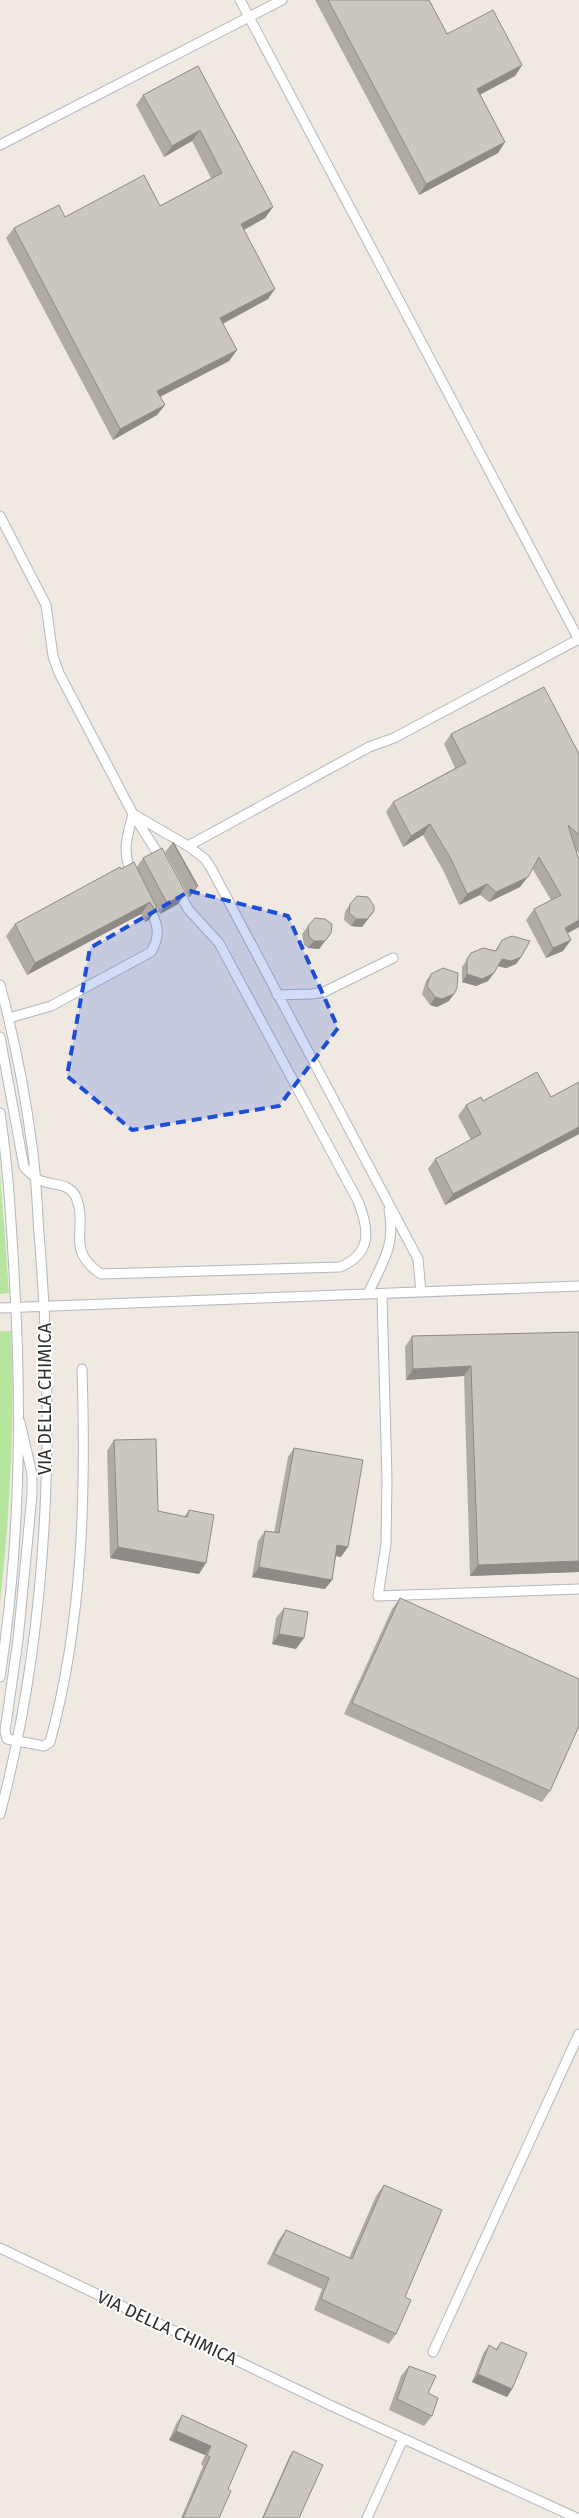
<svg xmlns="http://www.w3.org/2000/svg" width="579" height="2518" font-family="'Fira Sans',sans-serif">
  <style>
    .green { fill: #b6e59e }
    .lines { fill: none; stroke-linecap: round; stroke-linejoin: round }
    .lane-casing { stroke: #b4b7c1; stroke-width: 11 }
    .lane { stroke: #fff; stroke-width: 9 }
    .wall { fill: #afaba4 }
    .shaded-wall { fill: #8e8b86 }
    .building { fill: #cbc7bf; stroke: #8e8b86 }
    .marked { fill: #1d4ed8; fill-opacity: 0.2; stroke: #1d4ed8; stroke-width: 4; stroke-dasharray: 10 6; stroke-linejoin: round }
    .labels { text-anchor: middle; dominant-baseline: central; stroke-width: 4; stroke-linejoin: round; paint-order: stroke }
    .street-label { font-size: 18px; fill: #2e2e2e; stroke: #fff }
  </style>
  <rect width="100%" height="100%" fill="#efe9e1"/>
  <path class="green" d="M 0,1170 L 9,1293 L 0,1294 Z
    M 0,1331 L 11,1331 C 15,1421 10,1513 0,1602 Z"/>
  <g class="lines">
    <g class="lane-casing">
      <path id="lane" d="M 240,0 L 579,640
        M 0,145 L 282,0
        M 0,516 L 46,605 L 53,656 L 59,673 L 133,814 L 188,846 L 205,859 L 211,868 L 418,1259 L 421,1292
        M 133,814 L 162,860
        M 188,846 L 369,747 L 394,738 L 579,639
        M 133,876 C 121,853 127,837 133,814
        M 0,985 C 14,1037 25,1092 32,1146 C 37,1179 37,1213 40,1246 C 55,1436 49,1629 0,1814
        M 277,995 L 312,994 L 324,992 L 393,958
        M 9,1018 L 51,1006 L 151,952 C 162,934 157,922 148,905
        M 0,1037 L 24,1167 C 29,1172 34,1177 39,1180 C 52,1186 69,1182 76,1197 C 89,1229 64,1249 101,1274 L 340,1267 C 373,1253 369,1229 358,1201 L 219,943 L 188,909 L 176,887
        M 0,1113 C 8,1165 11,1218 14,1272 C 22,1407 21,1543 0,1677
        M 368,1294 C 382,1262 396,1247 389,1210
        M 382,1294 L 387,1480 L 386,1544 L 378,1596 L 579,1589
        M 0,1308 L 579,1286
        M 20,1422 L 32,1474 L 32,1495 L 18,1640 L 5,1731 L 7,1739 L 44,1746 L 50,1742 C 83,1621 86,1494 82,1369
        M 0,2248 L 334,2407 L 577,2518
        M 433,2352 L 579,2034
        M 367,2518 L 403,2439"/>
    </g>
    <use href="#lane" class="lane"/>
  </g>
  <path class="wall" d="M 315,0 L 429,0 L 447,34 L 522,65 L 515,76 L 480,94 L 505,142 L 498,153 L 419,195 Z
    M 198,66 L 273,207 L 265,218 L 244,230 L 268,299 L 223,324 L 237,350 L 229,361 L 160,397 L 165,405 L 157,415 L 113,440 L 6,238 L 14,228 L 65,217 L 160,206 L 211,178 L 192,141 L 164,157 L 136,105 L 143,95 Z
    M 451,734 L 579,754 L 579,853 L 576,850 L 579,860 L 579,927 L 567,933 L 563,951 L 546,958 L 526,920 L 534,909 L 551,900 L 532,868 L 520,887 L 489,902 L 480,895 L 459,905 L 443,870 L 423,835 L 403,847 L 386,812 L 393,802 L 455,768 L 444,744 Z
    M 173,842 L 198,886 L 190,897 L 189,897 L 165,852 Z
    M 143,858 L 178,904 L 160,914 L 157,908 L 149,920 L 145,922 L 141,914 L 27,975 L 6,936 L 15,924 L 121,869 L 136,868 Z
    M 350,904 L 374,911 L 362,927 L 351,926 L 344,920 L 345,912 Z
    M 308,926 L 331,933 L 319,949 L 308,948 L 304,945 L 302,934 Z
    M 502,940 L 521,957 L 516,964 L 506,968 L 498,966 L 488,981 L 476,986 L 462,982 L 462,967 L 471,953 L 495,951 Z
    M 431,974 L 449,1001 L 437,1007 L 430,1005 L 422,994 L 426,981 Z
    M 579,1082 L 579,1134 L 445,1205 L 428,1169 L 435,1159 L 471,1140 L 458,1116 L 466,1105 L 483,1101 L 551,1097 Z
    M 579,1332 L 579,1572 L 470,1576 L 464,1376 L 406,1380 L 405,1347 L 412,1336 Z
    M 114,1440 L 158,1511 L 184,1517 L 189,1510 L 199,1574 L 110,1558 L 107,1451 Z
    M 294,1448 L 341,1557 L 336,1556 L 332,1580 L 325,1589 L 252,1577 L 258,1541 L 265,1531 L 274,1533 L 288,1457 Z
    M 400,1598 L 550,1791 L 542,1802 L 344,1714 L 392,1609 Z
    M 284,1608 L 296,1649 L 272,1644 L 276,1618 Z
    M 384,2185 L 405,2297 L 396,2334 L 389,2344 L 314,2310 L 322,2289 L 267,2264 L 278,2241 L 286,2230 L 349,2258 L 376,2196 Z
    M 501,2342 L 512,2389 L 507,2397 L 472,2382 L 483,2354 L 489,2345 L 496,2349 Z
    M 409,2366 L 428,2393 L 432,2416 L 424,2426 L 389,2410 L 401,2376 Z
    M 182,2415 L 247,2445 L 228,2489 L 219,2518 L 181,2518 L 203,2466 L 201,2464 L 205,2455 L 169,2440 L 176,2424 Z
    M 293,2451 L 299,2518 L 262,2518 L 290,2455 Z"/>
  <path class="shaded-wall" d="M 522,65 L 515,76 L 470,100 L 477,89 Z
    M 200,130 L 192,141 L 164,157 L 172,146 Z
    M 505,142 L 498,153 L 419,195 L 426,184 Z
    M 273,207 L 265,218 L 234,235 L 241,224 Z
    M 275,289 L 268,299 L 212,329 L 220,318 Z
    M 237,350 L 229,361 L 150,402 L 157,391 Z
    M 165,405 L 157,415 L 113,440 L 120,429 Z
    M 430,824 L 423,835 L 403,847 L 411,836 Z
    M 528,877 L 520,887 L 489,902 L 496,892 Z
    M 487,884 L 480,895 L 459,905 L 467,894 Z
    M 198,886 L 190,897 L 189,897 L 197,887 Z
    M 186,893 L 178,904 L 160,914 L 167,903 Z
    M 150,902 L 141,914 L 27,975 L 35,963 Z
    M 157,908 L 149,920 L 145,922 L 154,909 Z
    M 374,911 L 362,927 L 351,926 L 356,919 Z
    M 579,920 L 579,927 L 557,939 L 565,928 Z
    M 331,933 L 319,949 L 308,948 L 314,941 Z
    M 571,940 L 563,951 L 546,958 L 553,948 Z
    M 521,957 L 516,964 L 506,968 L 497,966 L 502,959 Z
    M 494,973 L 488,981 L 476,986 L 462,982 L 467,974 Z
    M 454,994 L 449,1001 L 437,1007 L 430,1005 L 435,997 Z
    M 579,1127 L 579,1134 L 445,1205 L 453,1194 Z
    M 471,1366 L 464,1376 L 406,1380 L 413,1369 Z
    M 337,1545 L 348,1547 L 341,1557 L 331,1555 Z
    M 118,1547 L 206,1563 L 199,1574 L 110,1558 Z
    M 579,1561 L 579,1572 L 470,1576 L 478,1565 Z
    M 259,1567 L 332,1580 L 325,1589 L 252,1577 Z
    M 279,1634 L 304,1638 L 296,1649 L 272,1644 Z
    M 478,2374 L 512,2389 L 507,2397 L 472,2382 Z
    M 176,2431 L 211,2446 L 205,2455 L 169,2440 Z"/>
  <path class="building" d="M 328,0 L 429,0 L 447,34 L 493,10 L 522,65 L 477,89 L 505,142 L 426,184 Z
    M 198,66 L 273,207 L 241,224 L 275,289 L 220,318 L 237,350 L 157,391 L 165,405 L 120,429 L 14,228 L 59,205 L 65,217 L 144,175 L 160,206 L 222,173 L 200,130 L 172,146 L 143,95 Z
    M 544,687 L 579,754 L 579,835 L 568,825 L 579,860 L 579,920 L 565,928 L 571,940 L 553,948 L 534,909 L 561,895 L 539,857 L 528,877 L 496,892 L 487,884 L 467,894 L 451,859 L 430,824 L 411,836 L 393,802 L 466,763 L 451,734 Z
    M 173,842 L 198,886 L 197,887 Z
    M 162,848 L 186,893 L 167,903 L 143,858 Z
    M 134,862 L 157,908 L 154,909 L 150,902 L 35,963 L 15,924 L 120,867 L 121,869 Z
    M 357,896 L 368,897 L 374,906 L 374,911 L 367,919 L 356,919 L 349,913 L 350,904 Z
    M 315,918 L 325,919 L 332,924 L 331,933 L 325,941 L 314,941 L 309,937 L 308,926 Z
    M 512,936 L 530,941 L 521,957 L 511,961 L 502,959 L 494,973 L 482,979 L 467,974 L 467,959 L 471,953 L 483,948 L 496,951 L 502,940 Z
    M 443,968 L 458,973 L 457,988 L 454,994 L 442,999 L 435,997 L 427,986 L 431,974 Z
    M 537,1072 L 551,1097 L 579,1082 L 579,1127 L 453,1194 L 435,1159 L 481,1134 L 466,1105 L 481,1097 L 483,1101 Z
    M 579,1332 L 579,1561 L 478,1565 L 471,1366 L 413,1369 L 412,1336 Z
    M 156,1439 L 158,1511 L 187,1517 L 189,1510 L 214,1515 L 206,1563 L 118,1547 L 114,1440 Z
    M 294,1448 L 363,1460 L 348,1547 L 337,1545 L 332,1580 L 259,1567 L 265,1531 L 279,1533 Z
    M 400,1598 L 579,1679 L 579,1726 L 550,1791 L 352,1703 Z
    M 284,1608 L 308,1612 L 304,1638 L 279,1634 Z
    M 384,2185 L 442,2210 L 405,2297 L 411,2300 L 396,2334 L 321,2299 L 329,2278 L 274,2254 L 286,2230 L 352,2259 Z
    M 501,2342 L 527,2353 L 512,2389 L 478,2374 L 489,2345 L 497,2350 Z
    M 409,2366 L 436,2376 L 428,2393 L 438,2398 L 432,2416 L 397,2399 Z
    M 182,2415 L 247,2445 L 228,2489 L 231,2491 L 219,2518 L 183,2518 L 210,2457 L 207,2455 L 211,2446 L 176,2431 Z
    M 293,2451 L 323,2465 L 299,2518 L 263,2518 Z"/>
  <path class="marked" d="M 190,891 L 288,916 L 338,1028 L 279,1106 L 132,1130 L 67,1076 L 90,948 Z"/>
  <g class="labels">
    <g class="street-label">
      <text transform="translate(45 1399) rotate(-90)">VIA DELLA CHIMICA</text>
      <text transform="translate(167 2328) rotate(25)">VIA DELLA CHIMICA</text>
    </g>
  </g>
</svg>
